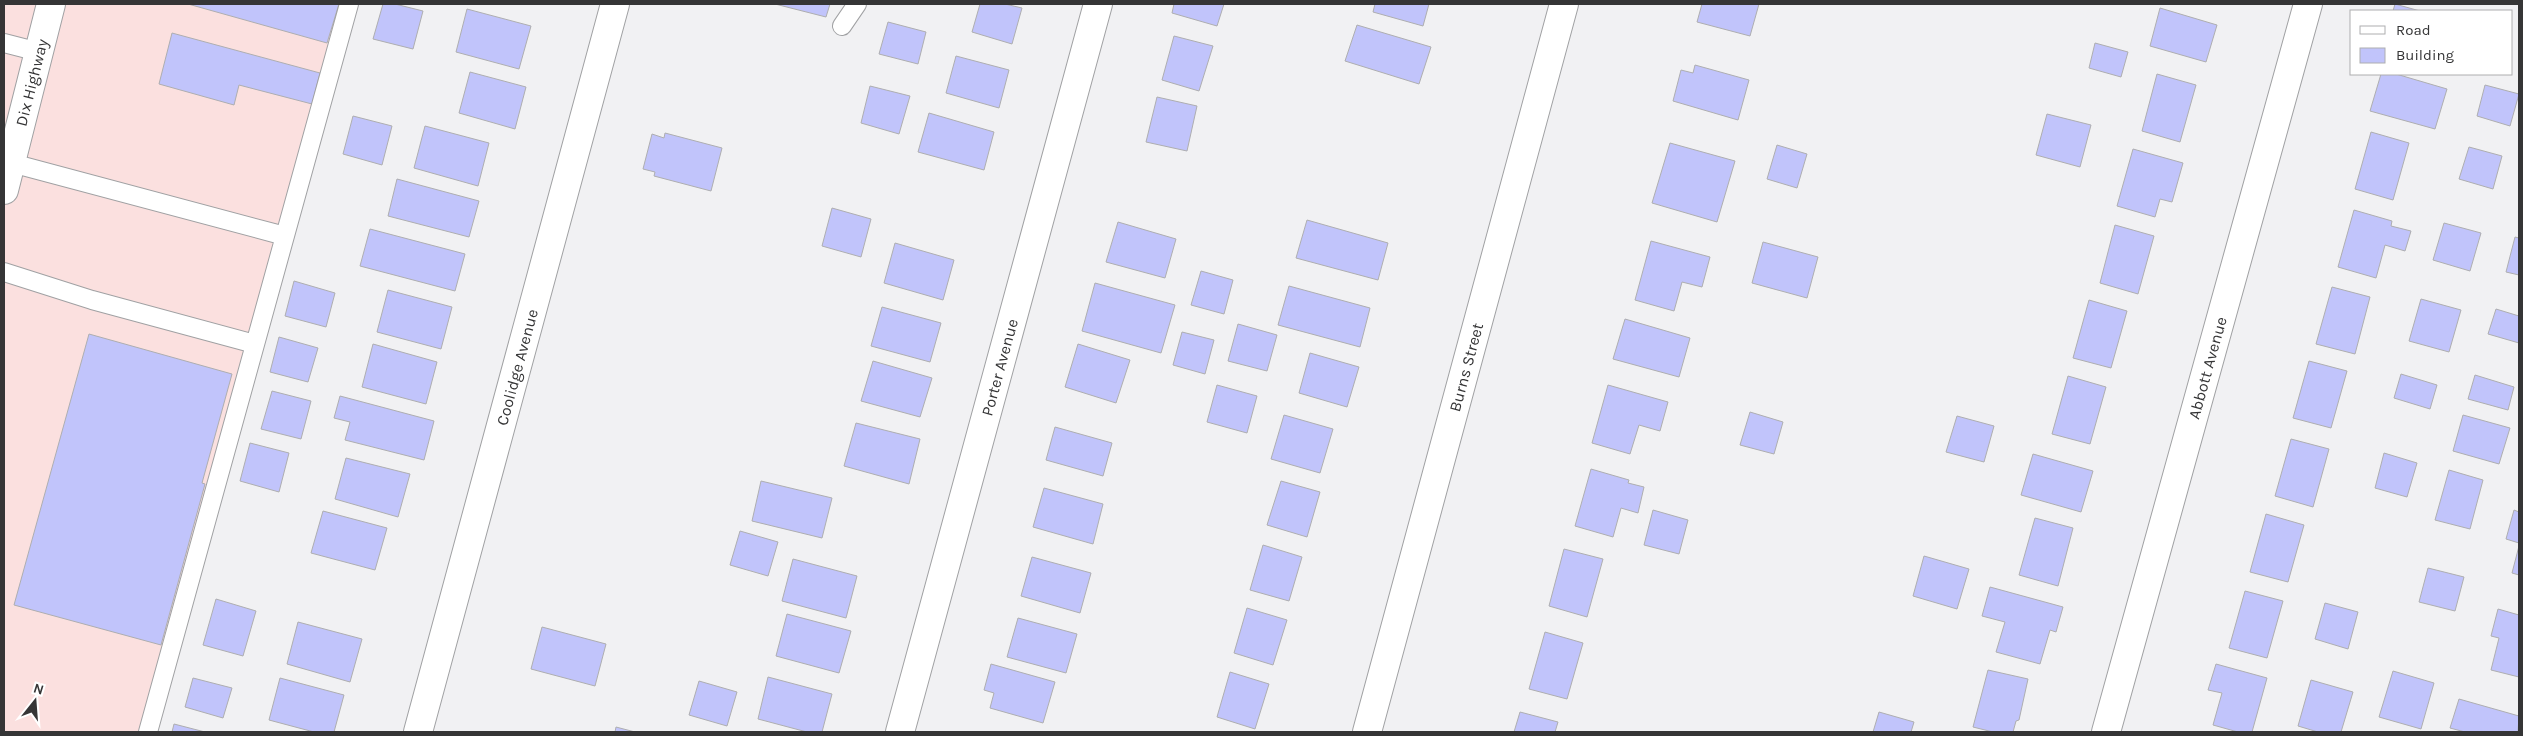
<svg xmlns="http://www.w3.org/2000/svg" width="2523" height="736" font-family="Karla,sans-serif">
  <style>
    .commercial { fill: #fbe0df }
    .building { fill: #c1c4fb; stroke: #aeaeb0 }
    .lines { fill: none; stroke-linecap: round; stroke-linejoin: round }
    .lane-casing { stroke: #a0a1a3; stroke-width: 20 }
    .street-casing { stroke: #a0a1a3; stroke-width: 30 }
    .primary-casing { stroke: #a0a1a3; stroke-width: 30 }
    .lane { stroke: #fff; stroke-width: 18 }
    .street { stroke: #fff; stroke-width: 28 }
    .primary { stroke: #fff; stroke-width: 28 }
    .labels { text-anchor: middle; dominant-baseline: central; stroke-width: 5; stroke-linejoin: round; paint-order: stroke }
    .street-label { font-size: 16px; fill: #353536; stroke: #fff }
  </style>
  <rect width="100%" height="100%" fill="#f1f1f3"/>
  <path class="commercial" d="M 4,4 L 349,4 L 148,732 L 4,732 Z"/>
  <path class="building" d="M 188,4 L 339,4 L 327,43 Z
    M 383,4 L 395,4 L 423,11 L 413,49 L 373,39 Z
    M 775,4 L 830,4 L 826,17 Z
    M 980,4 L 1005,4 L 1022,8 L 1012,44 L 972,32 Z
    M 1174,4 L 1224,4 L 1217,26 L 1172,13 Z
    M 1375,4 L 1429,4 L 1423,26 L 1373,12 Z
    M 1702,4 L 1759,4 L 1750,36 L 1697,22 Z
    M 2395,4 L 2420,11 L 2393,11 Z
    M 2160,8 L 2217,25 L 2206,62 L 2150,46 Z
    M 467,9 L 531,26 L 519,69 L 456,52 Z
    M 888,22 L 926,32 L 918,64 L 879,54 Z
    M 1357,25 L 1431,47 L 1419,84 L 1345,61 Z
    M 172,33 L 320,73 L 312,104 L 239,85 L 234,105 L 159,84 Z
    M 1174,36 L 1213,46 L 1199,91 L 1162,80 Z
    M 2095,43 L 2128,52 L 2121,77 L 2089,68 Z
    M 956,56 L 1009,70 L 999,108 L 946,93 Z
    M 1695,65 L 1749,80 L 1738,120 L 1673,101 L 1681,70 L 1693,73 Z
    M 470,72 L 526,87 L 515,129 L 459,113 Z
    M 2157,74 L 2196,85 L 2180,142 L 2142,131 Z
    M 2381,74 L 2396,74 L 2447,89 L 2435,129 L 2370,111 Z
    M 2485,85 L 2519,94 L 2510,126 L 2477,116 Z
    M 870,86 L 910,96 L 899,134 L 861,123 Z
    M 1157,97 L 1197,106 L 1187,151 L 1146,142 Z
    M 929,113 L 994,132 L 984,170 L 918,152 Z
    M 2047,114 L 2091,125 L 2080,167 L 2036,155 Z
    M 353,116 L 392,126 L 382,165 L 343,154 Z
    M 425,126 L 489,143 L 478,186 L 414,168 Z
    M 2371,132 L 2409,143 L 2393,200 L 2355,189 Z
    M 665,133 L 722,148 L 711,191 L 654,176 L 655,172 L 643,169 L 652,134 L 664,138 Z
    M 1670,143 L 1735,161 L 1717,222 L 1652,203 Z
    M 1777,145 L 1807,154 L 1797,188 L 1767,179 Z
    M 2469,147 L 2502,156 L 2493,189 L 2459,179 Z
    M 2133,149 L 2183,163 L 2172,202 L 2160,199 L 2155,217 L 2117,206 Z
    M 397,179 L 479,201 L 469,237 L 388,216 Z
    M 832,208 L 871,219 L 861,257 L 822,246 Z
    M 2354,210 L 2392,221 L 2391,226 L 2411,231 L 2405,251 L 2385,245 L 2376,278 L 2338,267 Z
    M 1307,220 L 1388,243 L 1378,280 L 1296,258 Z
    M 1118,222 L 1176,239 L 1165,278 L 1106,262 Z
    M 2444,223 L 2481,233 L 2470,271 L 2433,260 Z
    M 2115,225 L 2154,236 L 2138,294 L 2100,283 Z
    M 370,229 L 465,254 L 455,291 L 360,266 Z
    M 2515,237 L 2519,238 L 2519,275 L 2506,272 Z
    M 1651,241 L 1710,257 L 1702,287 L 1682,282 L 1674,311 L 1635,300 Z
    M 1763,242 L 1818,257 L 1807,298 L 1752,283 Z
    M 895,243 L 954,260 L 943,300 L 884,283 Z
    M 1201,271 L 1233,280 L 1224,314 L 1191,305 Z
    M 294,281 L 335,293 L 326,327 L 285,316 Z
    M 1095,283 L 1175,305 L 1161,353 L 1082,331 Z
    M 1289,286 L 1370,308 L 1360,347 L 1278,325 Z
    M 2332,287 L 2370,297 L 2355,354 L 2316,344 Z
    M 388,290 L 452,307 L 441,349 L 377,332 Z
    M 2421,299 L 2461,310 L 2449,352 L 2409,341 Z
    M 2089,300 L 2127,311 L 2111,368 L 2073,358 Z
    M 882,307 L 941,323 L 930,362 L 871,346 Z
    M 2496,309 L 2519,316 L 2519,343 L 2488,334 Z
    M 1625,319 L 1690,338 L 1679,377 L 1613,359 Z
    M 1238,324 L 1277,335 L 1267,371 L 1228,361 Z
    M 1182,332 L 1214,340 L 1205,374 L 1173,365 Z
    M 89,334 L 232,374 L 202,483 L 205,484 L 161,645 L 14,605 Z
    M 279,337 L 318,348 L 308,382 L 270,372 Z
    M 373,344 L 437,362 L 426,404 L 362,387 Z
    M 1078,344 L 1130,360 L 1116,403 L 1065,387 Z
    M 1310,353 L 1359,367 L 1347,407 L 1299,393 Z
    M 873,361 L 932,378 L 920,417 L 861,401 Z
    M 2309,361 L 2347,371 L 2331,428 L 2293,418 Z
    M 2401,374 L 2437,385 L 2430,409 L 2394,398 Z
    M 2475,375 L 2514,387 L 2508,410 L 2468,399 Z
    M 2068,376 L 2106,387 L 2090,444 L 2052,434 Z
    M 1217,385 L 1257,396 L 1247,433 L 1207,422 Z
    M 1608,385 L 1668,402 L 1660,431 L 1639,425 L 1630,454 L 1592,443 Z
    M 272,391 L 311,401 L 301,439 L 261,429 Z
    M 340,396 L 434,421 L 424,460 L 345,440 L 350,422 L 334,418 Z
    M 1750,412 L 1783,422 L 1774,454 L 1740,445 Z
    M 1284,415 L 1333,429 L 1320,473 L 1271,459 Z
    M 2463,415 L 2510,428 L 2499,464 L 2453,451 Z
    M 1957,416 L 1994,426 L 1984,462 L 1946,452 Z
    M 856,423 L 920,439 L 909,484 L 844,466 Z
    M 1055,427 L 1112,443 L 1103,476 L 1046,460 Z
    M 2291,439 L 2329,449 L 2313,507 L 2275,496 Z
    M 250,443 L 289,453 L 279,492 L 240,481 Z
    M 2384,453 L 2417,463 L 2407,497 L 2375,488 Z
    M 2033,454 L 2093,471 L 2081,512 L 2021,495 Z
    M 346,458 L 410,474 L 398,517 L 335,499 Z
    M 1591,469 L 1629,480 L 1628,483 L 1644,487 L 1638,513 L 1621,508 L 1613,537 L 1575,526 Z
    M 2449,470 L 2483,480 L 2470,529 L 2435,520 Z
    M 761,481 L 832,498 L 822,538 L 752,521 Z
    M 1281,481 L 1320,492 L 1307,537 L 1267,525 Z
    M 1044,488 L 1103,504 L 1093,544 L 1033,527 Z
    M 1653,510 L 1688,520 L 1679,554 L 1644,545 Z
    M 2514,510 L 2519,512 L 2519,543 L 2506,539 Z
    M 323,511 L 387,528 L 375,570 L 311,553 Z
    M 2266,514 L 2304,525 L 2288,582 L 2250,572 Z
    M 2035,518 L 2073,528 L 2058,586 L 2019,575 Z
    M 740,531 L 778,542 L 768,576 L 730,565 Z
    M 1263,545 L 1302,557 L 1289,601 L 1250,590 Z
    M 2519,546 L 2519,575 L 2512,573 Z
    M 1564,549 L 1603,559 L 1587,617 L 1549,606 Z
    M 1924,556 L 1969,569 L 1957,609 L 1913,596 Z
    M 1032,557 L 1091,573 L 1080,613 L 1021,596 Z
    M 793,559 L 857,576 L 846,618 L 782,601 Z
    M 2428,568 L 2464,577 L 2455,611 L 2419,602 Z
    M 1990,587 L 2063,607 L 2056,632 L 2050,630 L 2040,664 L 1996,652 L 2005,622 L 1982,616 Z
    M 2245,591 L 2283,601 L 2267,658 L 2229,648 Z
    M 216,599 L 256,611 L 243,656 L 203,645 Z
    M 2325,603 L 2358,612 L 2348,649 L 2315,639 Z
    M 1247,608 L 1287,620 L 1273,665 L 1234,653 Z
    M 2498,609 L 2519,615 L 2519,677 L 2491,670 L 2499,638 L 2491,636 Z
    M 787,614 L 851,631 L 839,673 L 776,656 Z
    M 1018,618 L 1077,634 L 1066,673 L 1007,657 Z
    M 298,622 L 362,639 L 350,682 L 287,664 Z
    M 542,627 L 606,644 L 595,686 L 531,669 Z
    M 1545,632 L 1583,643 L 1567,699 L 1529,689 Z
    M 991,664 L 1055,682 L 1043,723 L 990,708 L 994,693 L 984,690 Z
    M 2216,664 L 2267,678 L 2252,732 L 2238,732 L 2213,725 L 2222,693 L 2208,690 Z
    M 1988,670 L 2028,679 L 2019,720 L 2016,721 L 2013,732 L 1993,732 L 1973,727 Z
    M 2393,671 L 2434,683 L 2421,729 L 2379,717 Z
    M 1230,672 L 1269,684 L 1255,729 L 1217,717 Z
    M 768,677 L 832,694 L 822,732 L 807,732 L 758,719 Z
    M 193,678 L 232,688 L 223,718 L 185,707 Z
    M 280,678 L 344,695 L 334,732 L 314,732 L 269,720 Z
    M 2311,680 L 2353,692 L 2341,732 L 2318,732 L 2298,726 Z
    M 699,681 L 737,692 L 727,726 L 689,715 Z
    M 2459,699 L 2519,716 L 2518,732 L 2465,732 L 2450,728 Z
    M 1520,712 L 1558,722 L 1555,732 L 1514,732 Z
    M 1879,712 L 1914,722 L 1911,732 L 1873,732 Z
    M 174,724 L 205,732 L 172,732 Z
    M 616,727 L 635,732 L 615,732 Z"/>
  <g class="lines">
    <g class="lane-casing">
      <path id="lane" d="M 842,26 L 857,4
        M 4,43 L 39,52
        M 4,161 L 285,236
        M 4,272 L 92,300 L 255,344
        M 148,732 L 349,4"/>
    </g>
    <g class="street-casing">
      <g id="street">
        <path id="s1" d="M 418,732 L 615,4"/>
        <path id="s2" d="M 900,732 L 1098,4"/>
        <path id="s3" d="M 1367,732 L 1564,4"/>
        <path id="s4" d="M 2106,732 L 2308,4"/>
      </g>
    </g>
    <g class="primary-casing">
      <g id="primary">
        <path id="s5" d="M 4,190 L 51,4"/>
      </g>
    </g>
    <use href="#lane" class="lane"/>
    <use href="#street" class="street"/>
    <use href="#primary" class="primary"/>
  </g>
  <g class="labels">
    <g class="street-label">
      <text stroke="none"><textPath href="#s5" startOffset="111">Dix Highway</textPath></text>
      <text stroke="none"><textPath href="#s1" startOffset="378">Coolidge Avenue</textPath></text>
      <text stroke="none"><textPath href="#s2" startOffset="378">Porter Avenue</textPath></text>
      <text stroke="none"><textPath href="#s3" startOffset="378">Burns Street</textPath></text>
      <text stroke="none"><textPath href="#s4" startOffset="378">Abbott Avenue</textPath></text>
    </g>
  </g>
  <rect width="2523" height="736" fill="none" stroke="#353536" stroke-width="10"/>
  <rect x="2350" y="10" width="162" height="65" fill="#ffffff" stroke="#aeaeaf"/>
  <rect x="2360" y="26" width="25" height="8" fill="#ffffff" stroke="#aeaeaf"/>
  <text x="2396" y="35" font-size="15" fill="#353536">Road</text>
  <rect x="2360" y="48" width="25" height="15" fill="#c1c4fb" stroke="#aeaeaf"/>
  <text x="2396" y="60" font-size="15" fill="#353536">Building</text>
  <g transform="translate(35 701) rotate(17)" stroke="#ffffff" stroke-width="4" paint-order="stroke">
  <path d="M0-4L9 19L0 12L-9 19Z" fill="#353536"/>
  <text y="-8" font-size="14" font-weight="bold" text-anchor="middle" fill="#353536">N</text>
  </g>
</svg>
